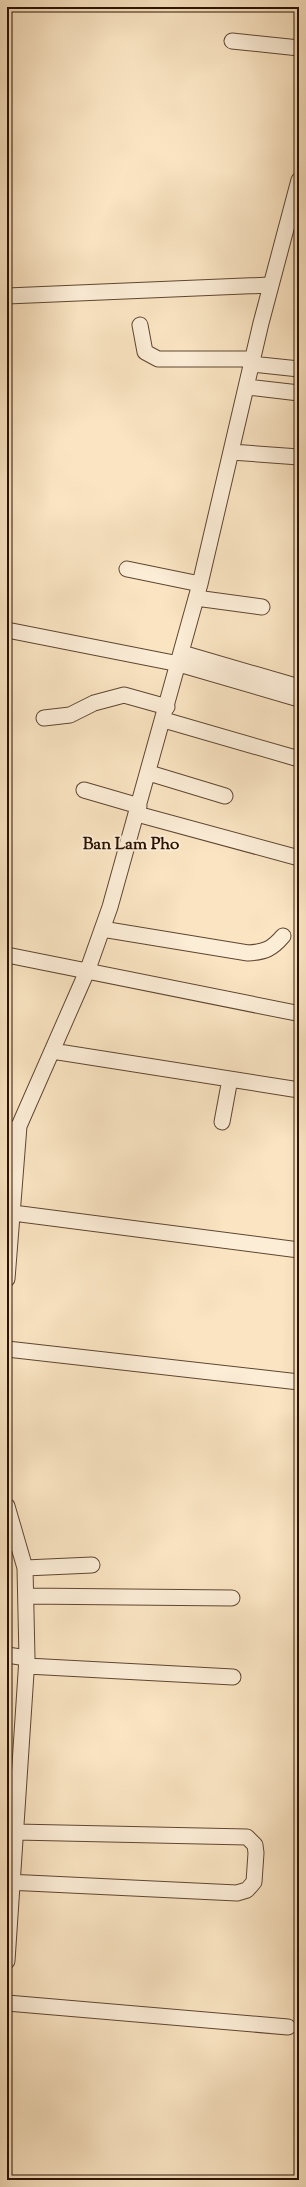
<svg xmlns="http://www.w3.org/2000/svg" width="306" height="2187" font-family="'Sorts Mill Goudy',serif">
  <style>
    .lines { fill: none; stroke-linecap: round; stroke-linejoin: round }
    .minor-casing { stroke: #5e4631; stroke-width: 17 }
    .minor { stroke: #fcedd7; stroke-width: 15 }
    .labels { text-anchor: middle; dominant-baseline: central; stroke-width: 4; stroke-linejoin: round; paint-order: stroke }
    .quarter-label { font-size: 17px; font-weight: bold; fill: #2a1201; stroke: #fcedd7 }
  </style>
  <rect width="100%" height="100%" fill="#fae4c2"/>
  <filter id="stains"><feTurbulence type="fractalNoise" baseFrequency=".005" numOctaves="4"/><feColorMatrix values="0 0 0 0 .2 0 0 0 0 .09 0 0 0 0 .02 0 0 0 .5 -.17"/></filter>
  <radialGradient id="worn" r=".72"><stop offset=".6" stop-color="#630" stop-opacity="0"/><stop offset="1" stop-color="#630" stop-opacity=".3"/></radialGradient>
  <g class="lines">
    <g class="minor-casing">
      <path id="minor" d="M 232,41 L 299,48
        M 7,296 L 270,285
        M 140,325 L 145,352 L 158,359 L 253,359
        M 252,364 L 299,369
        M 247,387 L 299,393
        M 231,452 L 299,457
        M 127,569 L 200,584
        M 196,598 L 262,607
        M 7,630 L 179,664 L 299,699
        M 182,653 L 299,687
        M 44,718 L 70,715 L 94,703 L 124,695 L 167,707
        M 164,720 L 299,759
        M 149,773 L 225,796
        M 84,790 L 139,806
        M 137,814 L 299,858
        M 102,929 L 248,953 C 265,952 272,949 283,936
        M 7,955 L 296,1013
        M 52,1051 L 299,1090
        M 222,1122 L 230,1079
        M 7,1135 L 19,1126 L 88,969 L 110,907 L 200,584 L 261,323 L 299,180
        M 13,1213 L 299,1250
        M 7,1279 L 19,1126
        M 7,1349 L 299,1382
        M 7,1506 L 25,1568 L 27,1658 L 7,1961
        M 25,1568 L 92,1565
        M 26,1596 L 232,1598
        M 7,1655 L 27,1658
        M 27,1666 L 233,1677
        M 7,1882 L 237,1893 L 247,1890 L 254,1882 L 256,1853 L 255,1845 L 247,1837 L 16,1832
        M 7,2003 L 288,2027"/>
    </g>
    <use href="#minor" class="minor"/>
  </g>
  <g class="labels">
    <g class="quarter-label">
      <text x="131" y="845">Ban Lam Pho</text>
    </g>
  </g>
  <rect width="306" height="2187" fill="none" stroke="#fae4c2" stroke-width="24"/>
  <rect x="8" y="8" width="290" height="2171" fill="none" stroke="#2a1201" stroke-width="2"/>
  <rect x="12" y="12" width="282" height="2163" fill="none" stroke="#2a1201"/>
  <rect width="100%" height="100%" filter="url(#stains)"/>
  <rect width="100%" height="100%" fill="url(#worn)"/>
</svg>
